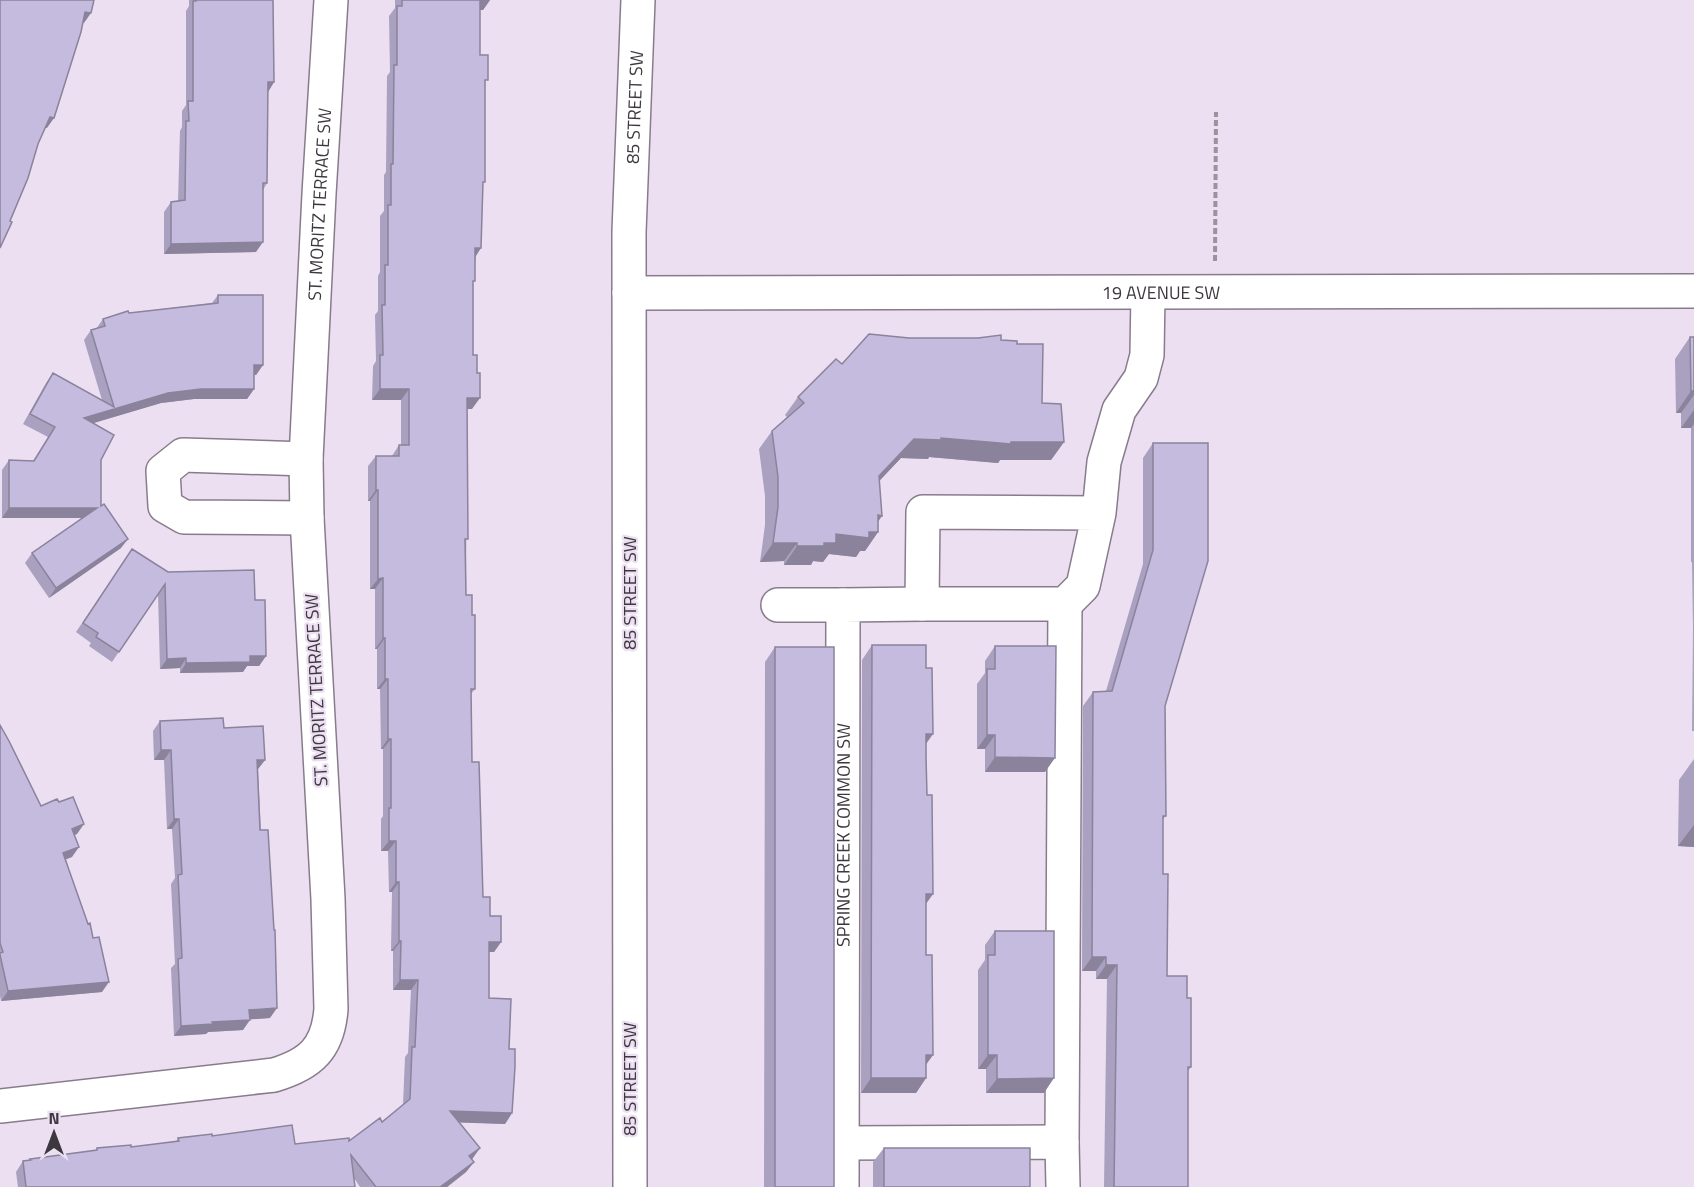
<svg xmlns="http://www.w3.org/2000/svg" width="1694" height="1187" font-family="'Titillium Web',sans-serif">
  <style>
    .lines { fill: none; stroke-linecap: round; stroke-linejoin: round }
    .minor-casing { stroke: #887c8c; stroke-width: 36 }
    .path { stroke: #9b929e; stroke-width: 4; stroke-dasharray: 6 3; stroke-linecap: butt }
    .minor { stroke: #fff; stroke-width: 33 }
    .wall { fill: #a9a1bf }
    .shaded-wall { fill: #8a839b }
    .building { fill: #c5bbde; stroke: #8a839b; stroke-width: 1.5 }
    .labels { text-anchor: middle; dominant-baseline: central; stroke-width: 4.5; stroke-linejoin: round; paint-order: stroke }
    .street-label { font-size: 18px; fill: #3d383f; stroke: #ecdff1 }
  </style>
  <rect width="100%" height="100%" fill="#ecdff1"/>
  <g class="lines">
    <g class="minor-casing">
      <g id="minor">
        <path id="s1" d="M 629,293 L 1694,291"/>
        <path d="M 306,459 L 183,455 L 163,471 L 165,506 L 184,517 L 307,518"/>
        <path d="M 1099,513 L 1083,586 L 1065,604 L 922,604 L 923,512 L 1099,513 L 1104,462 L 1119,410 L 1141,378 L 1147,355 L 1148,293"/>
        <path d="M 778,605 L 843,605"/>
        <path id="s2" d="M 0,1106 L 274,1075 C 311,1064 328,1048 331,1009 L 328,899 L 307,518 L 306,459 L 319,194 L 331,0"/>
        <path d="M 1062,1142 L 1065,604"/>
        <path d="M 842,1143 L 1062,1142 L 1063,1187"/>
        <path id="s3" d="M 630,1187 L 629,232 L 638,0"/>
        <path id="s4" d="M 842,1187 L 843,605 L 922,604"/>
      </g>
    </g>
    <path class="path" d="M 1215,261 L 1216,112"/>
    <use href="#minor" class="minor"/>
  </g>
  <path class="wall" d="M 189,0 L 273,0 L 274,82 L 268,92 L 267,183 L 263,190 L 256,252 L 164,254 L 164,212 L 171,202 L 178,201 L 180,131 L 182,127 L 182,111 L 186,105 L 186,11 L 189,6 Z
    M 395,0 L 490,0 L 483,10 L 480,10 L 480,55 L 485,84 L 483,185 L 473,283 L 472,409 L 467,409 L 466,595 L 472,615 L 475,689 L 471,694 L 472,762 L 483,897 L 501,942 L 494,952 L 489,952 L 489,998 L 509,1049 L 512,1113 L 505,1124 L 459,1122 L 473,1158 L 472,1159 L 474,1162 L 466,1172 L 447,1187 L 360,1187 L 354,1178 L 355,1187 L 18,1187 L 16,1172 L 23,1161 L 29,1160 L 30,1159 L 95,1151 L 97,1148 L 131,1147 L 176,1142 L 178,1138 L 212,1136 L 295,1144 L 349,1141 L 382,1122 L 403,1105 L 405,1057 L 408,1053 L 411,990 L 393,990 L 393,951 L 391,951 L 392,892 L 389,892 L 388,851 L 381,851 L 381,819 L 383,816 L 383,749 L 381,749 L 380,689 L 377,689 L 377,649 L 375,649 L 375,589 L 370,589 L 370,501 L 368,501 L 368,466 L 376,456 L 392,456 L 399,445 L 401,445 L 401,400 L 372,400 L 373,366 L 376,361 L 375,315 L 378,311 L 378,276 L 380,272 L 380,216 L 384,211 L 384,175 L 386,172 L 387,76 L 390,72 L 389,16 L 395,8 Z
    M 218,295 L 263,365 L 256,375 L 254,375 L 254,389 L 247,399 L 194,399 L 161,403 L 93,423 L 101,460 L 101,506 L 121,548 L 49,598 L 25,563 L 32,553 L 83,518 L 2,518 L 2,470 L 9,460 L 33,461 L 48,437 L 23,424 L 46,383 L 53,373 L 102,400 L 84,340 L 91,330 L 96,329 L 103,319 L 129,313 L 212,303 Z
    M 1690,337 L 1694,337 L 1694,731 L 1692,731 L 1693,630 L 1692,562 L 1691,562 L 1691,428 L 1681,428 L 1681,413 L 1676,413 L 1675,359 Z
    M 909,338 L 1001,340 L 1017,344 L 1042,403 L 1064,442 L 1051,460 L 1000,460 L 998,463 L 929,457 L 928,459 L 901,458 L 879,481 L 878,532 L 865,551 L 860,551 L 856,557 L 829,554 L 823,562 L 813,561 L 811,565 L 784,565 L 784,561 L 760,562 L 765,525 L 765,496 L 759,449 L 772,431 L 787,417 L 785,415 L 798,397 L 842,364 Z
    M 1153,443 L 1165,706 L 1166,816 L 1163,819 L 1163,874 L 1167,976 L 1187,998 L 1191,1067 L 1188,1071 L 1188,1187 L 1104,1187 L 1107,979 L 1096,979 L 1096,971 L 1082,971 L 1083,706 L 1093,692 L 1106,691 L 1143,564 L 1143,458 Z
    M 132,549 L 168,572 L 255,600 L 266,656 L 259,666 L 247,666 L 243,672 L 180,673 L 180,668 L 160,669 L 158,594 L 112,662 L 89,646 L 91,643 L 76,632 Z
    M 872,645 L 926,743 L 927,795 L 933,894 L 926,903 L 926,955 L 933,1055 L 926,1064 L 926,1078 L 916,1093 L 861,1093 L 862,660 Z
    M 995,646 L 1045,772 L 985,772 L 985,749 L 977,749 L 977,684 L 985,673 L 985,661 Z
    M 775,647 L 834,1187 L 764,1187 L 765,662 Z
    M 160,721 L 224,728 L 265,760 L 258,769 L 270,1018 L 249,1019 L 243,1030 L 208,1032 L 206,1034 L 174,1036 L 171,968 L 175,964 L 171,884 L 175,878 L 172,829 L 167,829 L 164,760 L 154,760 L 153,731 Z
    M 0,725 L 41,806 L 77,834 L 74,835 L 72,857 L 66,859 L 102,992 L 1,1001 L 0,996 Z
    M 1694,759 L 1694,847 L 1678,846 L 1679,780 Z
    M 995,931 L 1044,1093 L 986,1093 L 986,1069 L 978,1069 L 978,970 L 985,960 L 985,945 Z
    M 884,1148 L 1030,1187 L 873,1187 L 873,1162 Z"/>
  <path class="shaded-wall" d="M 479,0 L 490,0 L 483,10 L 473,10 Z
    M 85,12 L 91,13 L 84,23 L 78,22 Z
    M 268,82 L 274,82 L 268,92 Z
    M 50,117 L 54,118 L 47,128 L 43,127 Z
    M 263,242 L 256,252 L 164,254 L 171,244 Z
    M 475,248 L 481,248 L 474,259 Z
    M 254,365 L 263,365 L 256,375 L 247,375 Z
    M 201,389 L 254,389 L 247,399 L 194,399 L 161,403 L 77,428 L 84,418 L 168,393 Z
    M 380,389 L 409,389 L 401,400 L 372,400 Z
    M 1691,391 L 1694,391 L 1694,395 L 1681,413 L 1676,413 Z
    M 467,398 L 480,398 L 472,409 L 459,409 Z
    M 1694,410 L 1694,424 L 1691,428 L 1681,428 Z
    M 941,438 L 1011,442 L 1064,442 L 1051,460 L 1000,460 L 998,463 L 929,457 L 928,459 L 901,458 L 866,495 L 879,476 L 914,439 Z
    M 376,490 L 378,490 L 370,501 L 368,501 Z
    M 9,508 L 97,508 L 90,518 L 2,518 Z
    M 878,515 L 882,516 L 871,532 L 878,532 L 865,551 L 860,551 L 856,557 L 829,554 L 823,562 L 813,561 L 811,565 L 784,565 L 797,546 L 824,543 L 836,534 Z
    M 128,539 L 121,548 L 49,598 L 56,588 Z
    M 773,543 L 797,543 L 784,561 L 760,562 Z
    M 383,578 L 375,589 L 370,589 L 378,579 Z
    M 383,638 L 385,638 L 377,649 L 375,649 Z
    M 250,656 L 266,656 L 259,666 L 247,666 L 243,672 L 180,673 L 186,663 Z
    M 186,658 L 180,668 L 160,669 L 167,659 Z
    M 385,679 L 388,679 L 380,689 L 377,689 Z
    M 926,734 L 933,734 L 923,748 Z
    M 987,735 L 995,735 L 985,749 L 977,749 Z
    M 388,739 L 391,739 L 383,749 L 381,749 Z
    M 161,750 L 171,750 L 164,760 L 154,760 Z
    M 995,757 L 1055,758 L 1045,772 L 985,772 Z
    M 257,760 L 265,760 L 258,769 Z
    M 174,819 L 179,819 L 172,829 L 167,829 Z
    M 84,824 L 77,834 L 65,839 L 72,829 Z
    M 1694,825 L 1694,847 L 1678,846 Z
    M 389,841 L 396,841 L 388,851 L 381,851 Z
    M 79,847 L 72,857 L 56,863 L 63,853 Z
    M 396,882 L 399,882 L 392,892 L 389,892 Z
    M 926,894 L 933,894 L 923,908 Z
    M 399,941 L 401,941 L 393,951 L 391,951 Z
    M 489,942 L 501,942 L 494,952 L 482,952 Z
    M 1092,957 L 1106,957 L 1096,971 L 1082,971 Z
    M 1106,965 L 1117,965 L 1107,979 L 1096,979 Z
    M 400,980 L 418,980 L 411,990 L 393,990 Z
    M 109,982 L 102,992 L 1,1001 L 8,991 Z
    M 277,1008 L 270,1018 L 242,1020 L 249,1010 Z
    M 250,1020 L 243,1030 L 208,1032 L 206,1034 L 174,1036 L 181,1026 L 212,1022 Z
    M 926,1055 L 933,1055 L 923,1069 Z
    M 988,1055 L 997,1055 L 986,1069 L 978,1069 Z
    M 871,1078 L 926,1078 L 916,1093 L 861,1093 Z
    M 1054,1078 L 1044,1093 L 986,1093 L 997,1079 Z
    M 450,1111 L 512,1113 L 505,1124 L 443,1122 Z
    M 480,1148 L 473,1158 L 462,1167 L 469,1156 Z
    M 474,1162 L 466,1172 L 447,1187 L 440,1187 Z"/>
  <path class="building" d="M 0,0 L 94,0 L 91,13 L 85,12 L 81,32 L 54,118 L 50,117 L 38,144 L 28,178 L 10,221 L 12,222 L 0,248 Z
    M 196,0 L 273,0 L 274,82 L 268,82 L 267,183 L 263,183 L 263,242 L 171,244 L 171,202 L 185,200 L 186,121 L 189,121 L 188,101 L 193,101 L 193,1 L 196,1 Z
    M 402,0 L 480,0 L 480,55 L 488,55 L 488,80 L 485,80 L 485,182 L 483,182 L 481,248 L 475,248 L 475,281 L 473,281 L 473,355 L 477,355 L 477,373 L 480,373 L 480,398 L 467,398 L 468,539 L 465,539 L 466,595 L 472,595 L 472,615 L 475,615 L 475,689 L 471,689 L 472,762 L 479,762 L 483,897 L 490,897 L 490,916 L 501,916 L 501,942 L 489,942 L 489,998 L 511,999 L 509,1049 L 515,1049 L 515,1067 L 512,1113 L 450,1111 L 480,1148 L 469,1156 L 474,1162 L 440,1187 L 376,1187 L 351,1155 L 355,1187 L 26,1187 L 23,1161 L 31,1160 L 30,1159 L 97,1150 L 97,1148 L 131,1145 L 131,1147 L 179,1141 L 178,1138 L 212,1134 L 212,1136 L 292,1125 L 295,1144 L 349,1138 L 349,1141 L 380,1118 L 382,1122 L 410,1099 L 412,1047 L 415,1047 L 418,980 L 400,980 L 401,941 L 399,941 L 399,882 L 396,882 L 396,841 L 389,841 L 389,808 L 391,808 L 391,739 L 388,739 L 388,679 L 385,679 L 385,638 L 383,638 L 383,578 L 378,579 L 378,490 L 376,490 L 376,456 L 399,456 L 399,445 L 409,445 L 409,389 L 380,389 L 380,355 L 383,355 L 382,305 L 385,305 L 385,265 L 388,265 L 388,205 L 391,205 L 391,164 L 393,164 L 394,65 L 397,65 L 397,6 L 402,6 Z
    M 218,295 L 263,295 L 263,365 L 254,365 L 254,389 L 201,389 L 168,393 L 84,418 L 114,435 L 101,460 L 101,506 L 104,504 L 128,539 L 56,588 L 32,553 L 97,508 L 9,508 L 9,460 L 34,461 L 55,427 L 30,414 L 53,373 L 114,407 L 91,330 L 105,326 L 103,319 L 128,311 L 129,313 L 218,303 Z
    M 869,334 L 909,338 L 978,338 L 1001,335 L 1001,340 L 1017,341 L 1017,344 L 1043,344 L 1042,403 L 1061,404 L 1064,442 L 1011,442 L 1011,444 L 941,438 L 941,440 L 914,439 L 879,476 L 882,516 L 878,515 L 878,532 L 869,532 L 869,538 L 836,534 L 836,543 L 824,543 L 824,546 L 797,546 L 797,543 L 773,543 L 778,507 L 778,477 L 772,431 L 804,403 L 798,397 L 836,359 L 842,364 Z
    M 1690,337 L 1694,337 L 1694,391 L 1691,391 Z
    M 1153,443 L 1208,443 L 1208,561 L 1165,706 L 1166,816 L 1163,816 L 1163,874 L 1168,874 L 1167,976 L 1187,976 L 1187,998 L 1191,998 L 1191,1067 L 1188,1067 L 1188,1187 L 1114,1187 L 1117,965 L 1106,965 L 1106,957 L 1092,957 L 1093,692 L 1112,691 L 1153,550 Z
    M 132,549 L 168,572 L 254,570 L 255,600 L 265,600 L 266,656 L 250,656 L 250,662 L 186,663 L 186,658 L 167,659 L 165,584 L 119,652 L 96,637 L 98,633 L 83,623 Z
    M 872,645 L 926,645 L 926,668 L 932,668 L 933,734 L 926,734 L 926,757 L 927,795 L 932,795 L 933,894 L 926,894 L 926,955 L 932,955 L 933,1055 L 926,1055 L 926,1078 L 871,1078 Z
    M 995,646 L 1056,646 L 1055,758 L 995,757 L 995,735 L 987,735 L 987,669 L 995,669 Z
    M 775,647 L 834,647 L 834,1187 L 775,1187 Z
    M 223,718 L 224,728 L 263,726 L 265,760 L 257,760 L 260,830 L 268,830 L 274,930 L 275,930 L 277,1008 L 249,1010 L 250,1020 L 212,1022 L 213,1024 L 181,1026 L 178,959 L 182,958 L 178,875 L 182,874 L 179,819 L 174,819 L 171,750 L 161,750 L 160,721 Z
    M 0,725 L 9,741 L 41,806 L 57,799 L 59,802 L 73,797 L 84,824 L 72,829 L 79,847 L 63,853 L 88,924 L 90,923 L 93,938 L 99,937 L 109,982 L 8,991 L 0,955 L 0,953 L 3,952 L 0,943 Z
    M 995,931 L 1054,931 L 1054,1078 L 997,1079 L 997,1055 L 988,1055 L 988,955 L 995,955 Z
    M 884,1148 L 1030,1148 L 1030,1187 L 884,1187 Z"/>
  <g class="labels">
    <g class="street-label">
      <text stroke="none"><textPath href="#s3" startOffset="1080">85 STREET SW</textPath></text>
      <text stroke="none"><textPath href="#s2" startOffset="1176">ST. MORITZ TERRACE SW</textPath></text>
      <text stroke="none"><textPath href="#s1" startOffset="532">19 AVENUE SW</textPath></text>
      <text transform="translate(629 593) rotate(-90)">85 STREET SW</text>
      <text transform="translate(316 690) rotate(-93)">ST. MORITZ TERRACE SW</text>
      <text stroke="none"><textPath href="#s4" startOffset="352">SPRING CREEK COMMON SW</textPath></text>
      <text transform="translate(629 1079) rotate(-90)">85 STREET SW</text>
    </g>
  </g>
  <g transform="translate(54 1133)" stroke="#ecdff1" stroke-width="4.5" paint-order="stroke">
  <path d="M0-4.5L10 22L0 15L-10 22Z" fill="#3d383f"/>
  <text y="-9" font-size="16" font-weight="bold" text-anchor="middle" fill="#3d383f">N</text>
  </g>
</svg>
